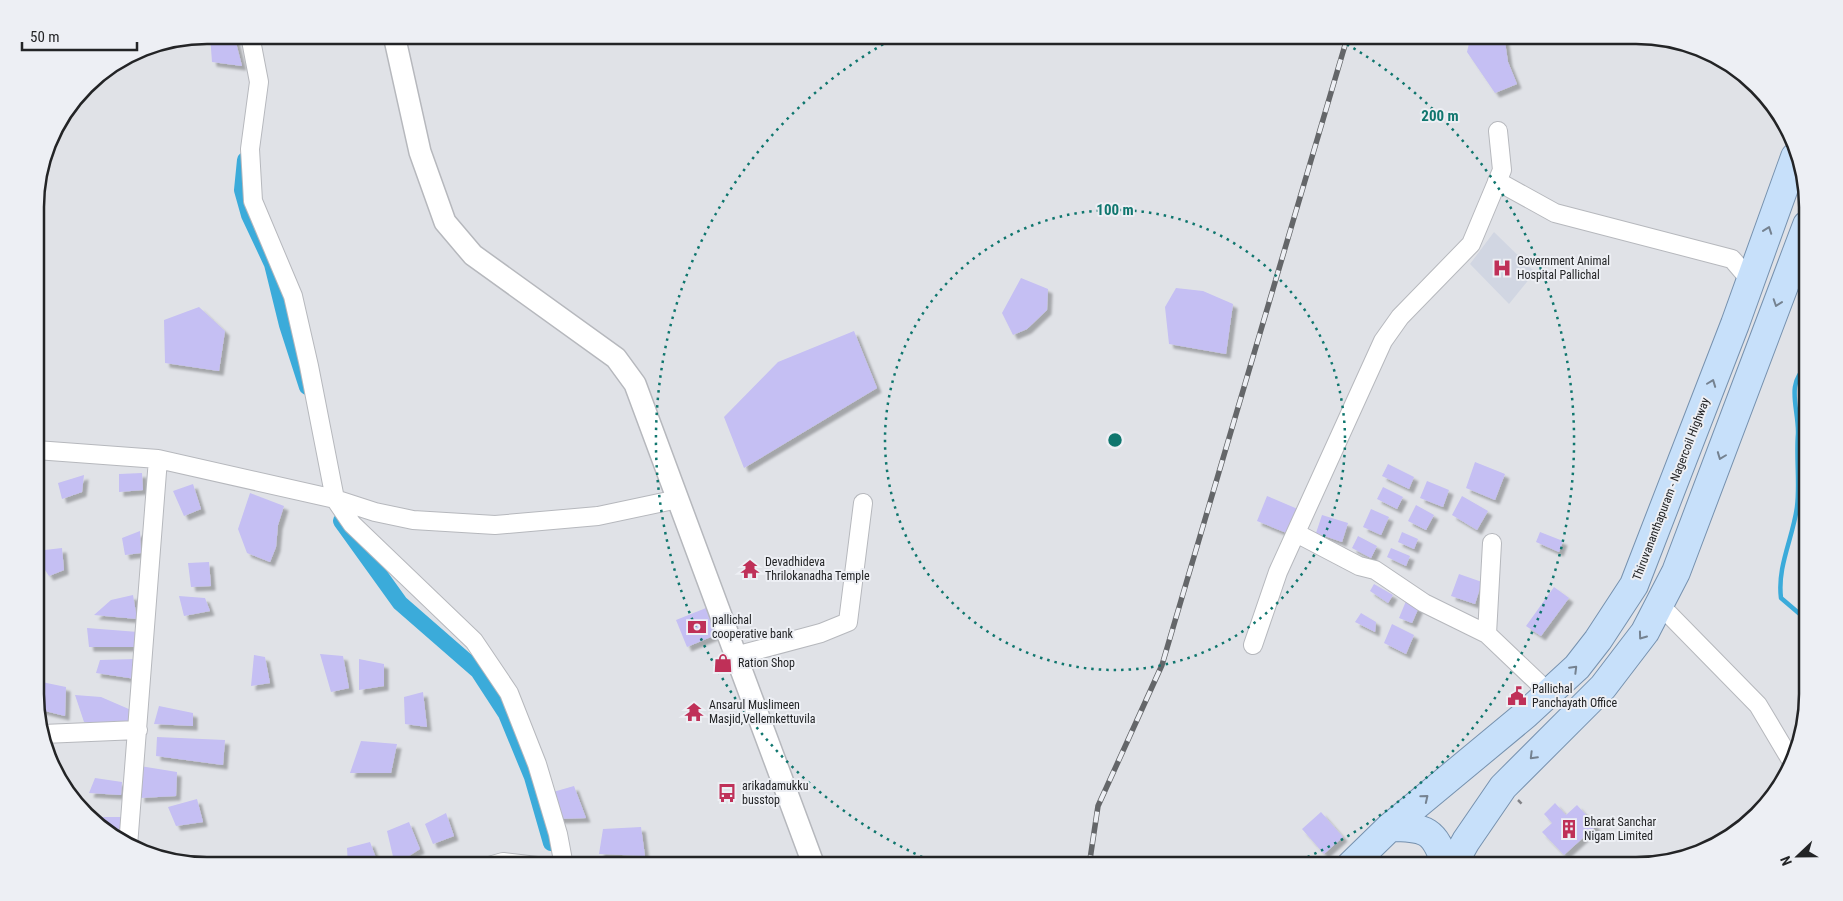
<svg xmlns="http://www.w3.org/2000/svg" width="1843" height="901" font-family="'Roboto Condensed',sans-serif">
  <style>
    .built { fill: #d1d6e2 }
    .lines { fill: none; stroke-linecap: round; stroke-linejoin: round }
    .stream { stroke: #3babda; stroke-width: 4.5 }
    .canal { stroke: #3babda; stroke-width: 16 }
    .building { fill: #c5bff3; filter: url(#shadow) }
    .minor-casing { stroke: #b6b8bd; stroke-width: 20 }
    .tertiary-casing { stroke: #b6b8bd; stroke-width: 24 }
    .primary-casing { stroke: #7691ae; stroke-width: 30 }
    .path { stroke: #828387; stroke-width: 2.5; stroke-dasharray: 5 2.5; stroke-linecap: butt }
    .minor { stroke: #fff; stroke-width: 18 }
    .tertiary { stroke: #fff; stroke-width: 21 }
    .primary { stroke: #c7e0fa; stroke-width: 28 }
    .rail-casing { stroke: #646669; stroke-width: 5.5 }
    .rail { stroke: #edeff4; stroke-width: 4; stroke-dasharray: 11; stroke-linecap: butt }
    .oneway { stroke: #758290 }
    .ring { fill: none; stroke: #0f766e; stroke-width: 2.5; stroke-dasharray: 2.5 5 }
    .labels { text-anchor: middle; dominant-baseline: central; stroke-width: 4; stroke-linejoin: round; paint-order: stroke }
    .poi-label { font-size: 12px; fill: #232426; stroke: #edeff4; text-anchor: start }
    .street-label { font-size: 12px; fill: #232426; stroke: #edeff4 }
    .rim { fill: none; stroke: #232426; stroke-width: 2.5 }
    .centre { fill: #0f766e; stroke: #edeff4; stroke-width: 2.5 }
    .ring-label { font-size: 15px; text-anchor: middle; font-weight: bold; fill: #0f766e; stroke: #edeff4; stroke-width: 4; stroke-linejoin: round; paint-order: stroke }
  </style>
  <defs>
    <filter id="shadow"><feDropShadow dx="4.5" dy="4.5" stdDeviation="1" flood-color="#0004"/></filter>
  </defs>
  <rect width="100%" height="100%" fill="#e0e2e7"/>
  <path class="built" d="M 1494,232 L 1535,272 L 1509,304 L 1470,264 Z"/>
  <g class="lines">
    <path class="stream" d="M 1801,315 L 1807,318
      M 1807,366 C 1785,384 1799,409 1798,434 C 1796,458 1800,484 1797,507 C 1793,538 1777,566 1781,598 L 1808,621"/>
    <path class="canal" d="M 245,160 L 242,190 L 249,215 L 272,264 L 287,325 L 307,387
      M 341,521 L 400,603 L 478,671 L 506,714 L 532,777 L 551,843"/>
  </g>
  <path class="building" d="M 210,35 L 234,35 L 242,66 L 212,62 Z
    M 1471,35 L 1504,35 L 1508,62 L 1517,84 L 1495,93 L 1467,52 Z
    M 1021,278 L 1048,289 L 1047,310 L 1027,329 L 1013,335 L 1002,313 Z
    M 1176,288 L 1203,291 L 1233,304 L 1226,354 L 1169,344 L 1165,307 Z
    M 199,307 L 225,331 L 219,371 L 165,363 L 164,320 Z
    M 854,331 L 877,388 L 744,468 L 724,417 L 778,362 Z
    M 1475,462 L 1505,474 L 1495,500 L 1466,488 Z
    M 1388,464 L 1414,477 L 1409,489 L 1382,476 Z
    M 142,473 L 143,490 L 119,492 L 119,474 Z
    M 84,475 L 82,492 L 62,499 L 58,483 Z
    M 1427,481 L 1449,490 L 1443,507 L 1420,498 Z
    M 193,484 L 201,509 L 184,516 L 173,491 Z
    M 1383,487 L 1403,497 L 1397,509 L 1377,499 Z
    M 250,493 L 284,506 L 278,525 L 276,547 L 270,562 L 247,553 L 238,529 Z
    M 1267,496 L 1300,510 L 1289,534 L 1257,521 Z
    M 1462,496 L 1488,511 L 1477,530 L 1452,515 Z
    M 1416,505 L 1434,515 L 1426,530 L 1408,521 Z
    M 1371,509 L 1389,517 L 1381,535 L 1363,527 Z
    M 1322,515 L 1348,523 L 1342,542 L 1316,533 Z
    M 140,531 L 141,553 L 125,555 L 122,538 Z
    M 1402,532 L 1418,539 L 1414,549 L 1398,542 Z
    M 1540,532 L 1563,541 L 1559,552 L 1536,542 Z
    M 1358,536 L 1377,546 L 1371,558 L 1352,548 Z
    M 62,548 L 64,570 L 49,576 L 36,556 L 36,551 Z
    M 1391,548 L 1410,556 L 1406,566 L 1387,557 Z
    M 209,562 L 211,586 L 191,587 L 188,563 Z
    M 1459,574 L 1482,582 L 1475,604 L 1451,596 Z
    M 1374,584 L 1393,595 L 1388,603 L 1370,591 Z
    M 1554,587 L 1569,598 L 1541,636 L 1526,626 Z
    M 133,595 L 137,619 L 94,615 L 111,600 Z
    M 179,596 L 205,598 L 210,611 L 184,616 Z
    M 1406,601 L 1419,607 L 1412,623 L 1399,618 Z
    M 706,608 L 718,634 L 687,647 L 676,620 Z
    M 1361,613 L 1376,622 L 1375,632 L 1355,622 Z
    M 1392,624 L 1414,635 L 1406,654 L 1384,643 Z
    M 87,628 L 138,632 L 136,647 L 89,647 Z
    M 320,654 L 343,656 L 349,688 L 331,692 Z
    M 254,655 L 265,657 L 270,683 L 251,686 Z
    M 136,659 L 136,679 L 96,673 L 100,660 Z
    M 359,659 L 384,664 L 384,686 L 359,690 Z
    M 37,681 L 66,687 L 65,716 L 37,709 Z
    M 423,692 L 427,727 L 405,724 L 404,697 Z
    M 75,695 L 101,697 L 131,710 L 128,726 L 84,722 Z
    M 159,706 L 193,713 L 193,726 L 154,724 Z
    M 157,737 L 225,740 L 223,765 L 156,756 Z
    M 361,741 L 397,744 L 391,773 L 350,773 Z
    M 140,766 L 177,772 L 176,796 L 140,798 Z
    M 95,778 L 122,782 L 121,795 L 89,793 Z
    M 574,786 L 586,818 L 557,819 L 553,792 Z
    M 197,799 L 203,822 L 176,826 L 168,807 Z
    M 1555,803 L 1566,815 L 1577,805 L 1596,826 L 1564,855 L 1542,832 L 1552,823 L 1544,814 Z
    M 1321,812 L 1343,837 L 1324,854 L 1302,829 Z
    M 446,813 L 454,836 L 433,844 L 425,824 Z
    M 93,817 L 121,817 L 124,843 Z
    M 409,822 L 420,849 L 395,865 L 387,831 Z
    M 641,827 L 645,856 L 599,854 L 603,829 Z
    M 370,842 L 379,866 L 348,866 L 347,848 Z"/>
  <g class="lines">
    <g class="minor-casing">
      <path id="minor" d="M 250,35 L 259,82 L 250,149 L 253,201 L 293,296 L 309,366 L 335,499 L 352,524 L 474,641 L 509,693 L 537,764 L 558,834 L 564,866
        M 1497,181 L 1555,213 L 1732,259 L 1750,280
        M 1788,274 L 1807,279
        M 36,450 L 158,459 L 335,499 L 375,512 L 413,520 L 495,525 L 598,516 L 678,499
        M 1296,533 L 1359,566 L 1375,570 L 1424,603 L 1487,634 L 1548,692
        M 1660,605 L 1758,705 L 1792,762
        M 1487,634 L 1492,543
        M 1253,645 L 1278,572 L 1383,341 L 1400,317 L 1471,244 L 1502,170 L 1498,131
        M 735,656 L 821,633 L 848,622 L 863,503
        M 43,734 L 138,730
        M 128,846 L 158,459
        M 489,866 L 503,862 L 537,866"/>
    </g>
    <g class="tertiary-casing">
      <path id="tertiary" d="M 394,35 L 420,152 L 445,222 L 473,255 L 616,358 L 635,384 L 814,866"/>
    </g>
    <g class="primary-casing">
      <path id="primary" d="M 1390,827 C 1426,827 1435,830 1446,866
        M 1350,866 L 1390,827 L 1525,715 L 1577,667 L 1598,640 L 1634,585 L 1735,324 L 1795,157
        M 1452,866 L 1466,841 L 1503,787 L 1603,687 L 1645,632 L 1676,572 L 1807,225"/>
    </g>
    <path class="path" d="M 1518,800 L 1523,805"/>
    <use href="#minor" class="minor"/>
    <use href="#tertiary" class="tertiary"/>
    <use href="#primary" class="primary"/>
    <g class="rail-casing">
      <path id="rail" d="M 1089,866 L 1098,806 L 1162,665 L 1348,35"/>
    </g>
    <use href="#rail" class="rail"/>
  </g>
  <defs><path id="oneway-chevron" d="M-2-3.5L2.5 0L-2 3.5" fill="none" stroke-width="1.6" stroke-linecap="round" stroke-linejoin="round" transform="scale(1.25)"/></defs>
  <g class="oneway">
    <use href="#oneway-chevron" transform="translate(1768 230) rotate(-70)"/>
    <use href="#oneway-chevron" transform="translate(1777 303) rotate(109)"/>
    <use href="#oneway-chevron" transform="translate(1712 383) rotate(-69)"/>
    <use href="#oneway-chevron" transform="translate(1721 456) rotate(111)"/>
    <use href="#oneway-chevron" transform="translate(1642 636) rotate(126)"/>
    <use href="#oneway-chevron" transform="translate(1574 669) rotate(-45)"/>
    <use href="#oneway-chevron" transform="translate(1533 756) rotate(135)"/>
    <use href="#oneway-chevron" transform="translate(1425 798) rotate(-39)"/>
  </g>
  <g class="ring">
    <circle cx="1115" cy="440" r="230"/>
    <path d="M943 866A459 459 0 0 1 896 37M1334 37A459 459 0 0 1 1287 866"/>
  </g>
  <defs>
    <g id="hospital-bare" transform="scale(1.5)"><path d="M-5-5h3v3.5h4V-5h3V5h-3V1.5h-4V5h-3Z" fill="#bf3058" stroke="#edeff4" stroke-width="2.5" paint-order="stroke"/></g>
    <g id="temple-bare" transform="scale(1.5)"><path d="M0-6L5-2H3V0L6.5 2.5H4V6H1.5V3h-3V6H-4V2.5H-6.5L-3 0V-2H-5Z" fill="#bf3058" stroke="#edeff4" stroke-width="2.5" paint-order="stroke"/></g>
    <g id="bank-bare" transform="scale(1.5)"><path d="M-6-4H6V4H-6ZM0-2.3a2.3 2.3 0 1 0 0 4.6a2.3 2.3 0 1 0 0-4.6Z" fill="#bf3058" stroke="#edeff4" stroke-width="2.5" paint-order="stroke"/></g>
    <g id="shop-bare" transform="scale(1.5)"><path d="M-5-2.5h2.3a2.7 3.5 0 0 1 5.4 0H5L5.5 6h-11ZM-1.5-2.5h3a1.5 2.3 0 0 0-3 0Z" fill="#bf3058" stroke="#edeff4" stroke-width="2.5" paint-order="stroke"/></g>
    <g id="civic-bare" transform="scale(1.5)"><path d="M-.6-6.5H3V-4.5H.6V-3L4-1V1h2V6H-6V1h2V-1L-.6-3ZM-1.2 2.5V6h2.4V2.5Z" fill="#bf3058" stroke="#edeff4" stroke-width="2.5" paint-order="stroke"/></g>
    <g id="bus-bare" transform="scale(1.5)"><path d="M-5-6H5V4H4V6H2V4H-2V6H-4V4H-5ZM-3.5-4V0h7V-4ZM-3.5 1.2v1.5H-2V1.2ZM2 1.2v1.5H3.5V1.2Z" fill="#bf3058" stroke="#edeff4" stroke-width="2.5" paint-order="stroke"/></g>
    <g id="building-bare" transform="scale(1.5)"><path d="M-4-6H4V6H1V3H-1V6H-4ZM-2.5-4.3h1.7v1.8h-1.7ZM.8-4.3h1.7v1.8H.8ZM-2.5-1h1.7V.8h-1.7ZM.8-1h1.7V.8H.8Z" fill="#bf3058" stroke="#edeff4" stroke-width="2.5" paint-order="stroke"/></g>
  </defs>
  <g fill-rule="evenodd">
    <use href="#hospital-bare" x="1502" y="268"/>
    <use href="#temple-bare" x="750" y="569"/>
    <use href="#bank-bare" x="697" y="627"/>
    <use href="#shop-bare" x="723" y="663"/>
    <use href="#civic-bare" x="1517" y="696"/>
    <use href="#temple-bare" x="694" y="712"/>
    <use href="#bus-bare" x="727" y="793"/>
    <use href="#building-bare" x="1569" y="829"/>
  </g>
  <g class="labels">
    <g class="poi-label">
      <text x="1517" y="261">Government Animal<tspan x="1517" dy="14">Hospital Pallichal</tspan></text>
      <text x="765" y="562">Devadhideva<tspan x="765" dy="14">Thrilokanadha Temple</tspan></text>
      <text x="712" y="620">pallichal<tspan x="712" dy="14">cooperative bank</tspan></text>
      <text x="738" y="663">Ration Shop</text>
      <text x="1532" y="689">Pallichal<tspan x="1532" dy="14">Panchayath Office</tspan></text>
      <text x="709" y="705">Ansarul Muslimeen<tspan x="709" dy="14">Masjid,Vellemkettuvila</tspan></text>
      <text x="742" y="786">arikadamukku<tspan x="742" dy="14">busstop</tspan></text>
      <text x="1584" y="822">Bharat Sanchar<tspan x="1584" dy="14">Nigam Limited</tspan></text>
    </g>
    <g class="street-label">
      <text transform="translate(1671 489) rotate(-69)">Thiruvananthapuram - Nagercoil Highway</text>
    </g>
  </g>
  <path d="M0 0H1843V901H0ZM207 44H1636A163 163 0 0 1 1799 207V694A163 163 0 0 1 1636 857H207A163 163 0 0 1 44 694V207A163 163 0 0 1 207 44Z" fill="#edeff4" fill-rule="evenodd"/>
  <path class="rim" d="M207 44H1636A163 163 0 0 1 1799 207V694A163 163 0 0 1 1636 857H207A163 163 0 0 1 44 694V207A163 163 0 0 1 207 44Z"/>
  <circle cx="1115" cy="440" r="8" class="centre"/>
  <g class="ring-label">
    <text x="1440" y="121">200 m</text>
    <text x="1115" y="215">100 m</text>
  </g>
  <g transform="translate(1798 856) rotate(248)" stroke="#edeff4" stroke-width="4" paint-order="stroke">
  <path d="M0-4L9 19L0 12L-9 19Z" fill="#232426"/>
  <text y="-8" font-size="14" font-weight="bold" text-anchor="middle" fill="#232426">N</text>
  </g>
  <path d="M22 42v8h115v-8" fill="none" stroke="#232426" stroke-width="2.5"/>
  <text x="30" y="42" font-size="15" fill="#232426" stroke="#edeff4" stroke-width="4" paint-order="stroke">50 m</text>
</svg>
